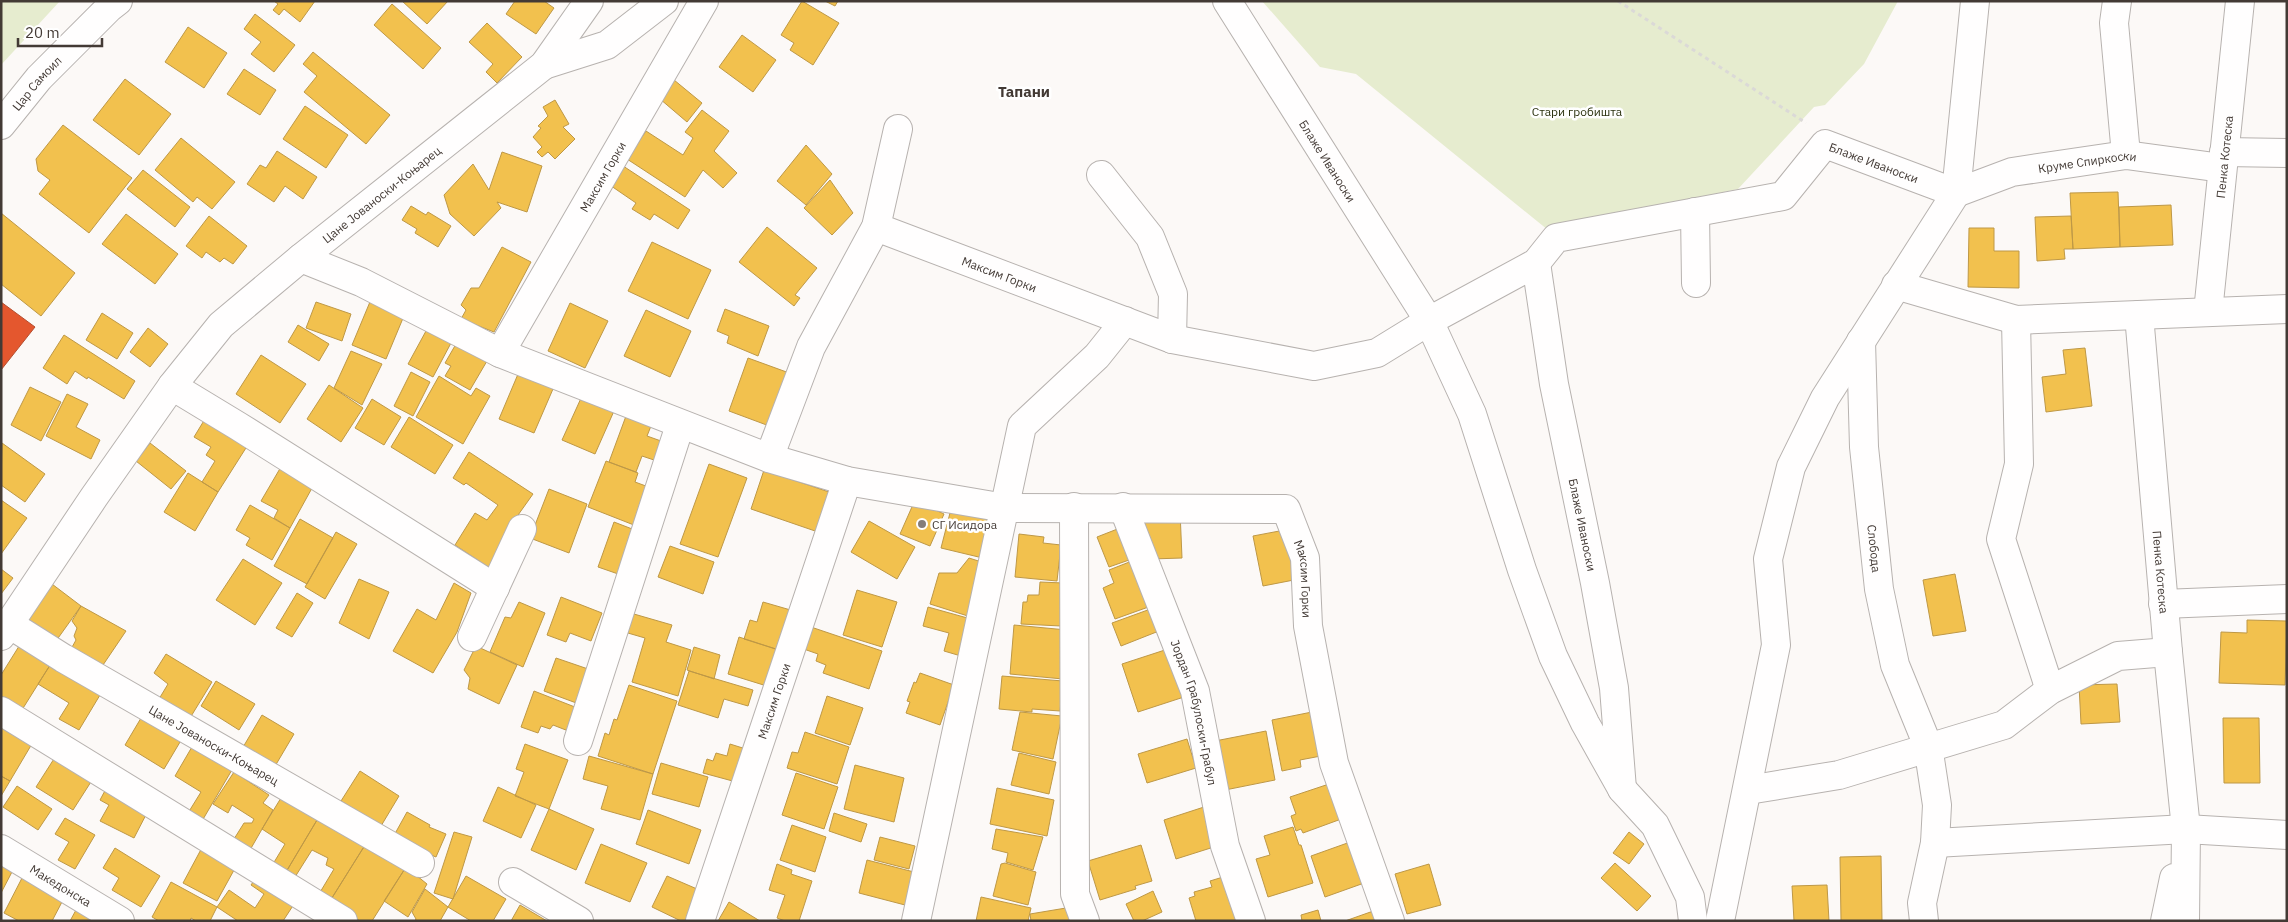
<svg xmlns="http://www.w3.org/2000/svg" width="2288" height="922" font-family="'IBM Plex Sans',sans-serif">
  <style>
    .green { fill: #e6eccf }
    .homes { fill: #f2c14e; stroke: #be9846 }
    .shops { fill: #e4572e; stroke: #b44e30 }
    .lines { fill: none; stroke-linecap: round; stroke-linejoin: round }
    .street-casing { stroke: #b7b2af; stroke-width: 30 }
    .secondary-casing { stroke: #b7b2af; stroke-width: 30 }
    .path { stroke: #dbd9d7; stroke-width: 3; stroke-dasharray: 4 4; stroke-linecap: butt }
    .street { stroke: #fffefe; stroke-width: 28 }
    .secondary { stroke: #fffefe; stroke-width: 28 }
    .poi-dot { fill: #847d79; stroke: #fff; stroke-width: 2 }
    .labels { text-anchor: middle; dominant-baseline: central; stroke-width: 5; stroke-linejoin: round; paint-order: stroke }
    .street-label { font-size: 12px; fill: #433a35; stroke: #fff }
    .park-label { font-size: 12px; fill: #2a310e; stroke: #fff }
    .poi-label { font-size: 12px; fill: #433a35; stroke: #fff; text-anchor: start }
    .quarter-label { font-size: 15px; font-weight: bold; fill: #433a35; stroke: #fff }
  </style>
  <rect width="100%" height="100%" fill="#fcf9f7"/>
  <path class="green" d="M 1,1 L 60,1 L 1,65 Z
    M 1262,1 L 1898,1 L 1864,64 L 1825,105 L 1814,107 L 1738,189 L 1548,230 L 1356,74 L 1320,67 Z"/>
  <path class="homes" d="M 274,1 L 315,1 L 300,22 L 284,9 L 279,15 L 273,10 L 278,4 Z
    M 402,1 L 448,1 L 427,24 Z
    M 515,1 L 544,1 L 554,8 L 536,34 L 506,14 Z
    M 802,1 L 839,23 L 813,65 L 790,50 L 794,43 L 781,35 Z
    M 825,1 L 838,1 L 835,6 Z
    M 392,4 L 441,48 L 423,69 L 374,25 Z
    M 255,14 L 295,45 L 274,72 L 251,54 L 261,42 L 244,29 Z
    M 487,23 L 522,57 L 497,83 L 486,72 L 493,64 L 469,42 Z
    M 188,27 L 227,53 L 204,88 L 165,62 Z
    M 742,35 L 776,60 L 753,92 L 719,67 Z
    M 313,52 L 390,115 L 366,144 L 304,92 L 317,76 L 303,64 Z
    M 244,69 L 276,90 L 260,115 L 227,94 Z
    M 668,75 L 702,103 L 687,122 L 653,93 Z
    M 125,79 L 171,114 L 139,155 L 93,120 Z
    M 555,100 L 569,124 L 563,127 L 575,139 L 555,159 L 548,152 L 542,157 L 537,152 L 542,147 L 533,137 L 541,128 L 538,126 L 548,116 L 543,107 Z
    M 305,106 L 348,135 L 326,168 L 283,139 Z
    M 702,110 L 729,131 L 714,151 L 737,173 L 723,188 L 703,170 L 685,197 L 627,159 L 646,131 L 683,155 L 693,138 L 685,132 Z
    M 63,125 L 132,178 L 89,233 L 39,194 L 50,180 L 38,171 L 36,159 Z
    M 181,138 L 235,182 L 212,209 L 197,197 L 193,202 L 155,170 Z
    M 806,145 L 832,174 L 806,205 L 777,181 Z
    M 277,151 L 317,177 L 303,199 L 285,186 L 274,202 L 247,184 L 260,165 L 266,168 Z
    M 502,152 L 542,166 L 527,212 L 497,202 L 501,208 L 474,236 L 450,214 L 444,195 L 473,164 L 489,190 Z
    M 614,160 L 690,210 L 678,229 L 654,214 L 650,220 L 632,209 L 636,203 L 601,179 Z
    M 143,170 L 190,207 L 175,227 L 127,189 Z
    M 830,180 L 853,213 L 832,235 L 804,208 Z
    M 2118,192 L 2120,247 L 2073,249 L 2070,193 Z
    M 2171,205 L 2173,245 L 2120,247 L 2119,207 Z
    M 411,206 L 426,215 L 428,212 L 451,226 L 438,247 L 415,233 L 417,229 L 402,220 Z
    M 1,213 L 75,273 L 41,316 L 1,284 Z
    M 126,214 L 178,254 L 155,284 L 102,244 Z
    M 209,216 L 247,246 L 233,264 L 224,258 L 220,262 L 206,252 L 202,258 L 186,246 Z
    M 2071,216 L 2073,249 L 2064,249 L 2065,259 L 2037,261 L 2035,217 Z
    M 767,227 L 817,268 L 795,295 L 800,298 L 794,306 L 739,262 Z
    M 1969,228 L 1994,228 L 1994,251 L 2019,251 L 2019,288 L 1968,287 Z
    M 652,242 L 711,270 L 688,319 L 628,291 Z
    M 502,247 L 531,262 L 494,332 L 461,319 L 466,310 L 461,305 L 471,288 L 479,288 Z
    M 372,297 L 406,311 L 386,359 L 352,345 Z
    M 316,302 L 351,314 L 342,341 L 306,328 Z
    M 570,303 L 608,321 L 585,368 L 548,351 Z
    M 725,309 L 769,326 L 758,356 L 727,343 L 729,336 L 717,331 Z
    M 646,310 L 691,331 L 670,377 L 624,356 Z
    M 102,313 L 133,333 L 117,359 L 86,340 Z
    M 298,325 L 329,344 L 319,361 L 288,342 Z
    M 148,328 L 168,344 L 150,367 L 130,352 Z
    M 426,331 L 451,343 L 433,377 L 408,364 Z
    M 64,335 L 135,381 L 124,399 L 88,377 L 87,379 L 75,371 L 67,384 L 43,368 Z
    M 456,344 L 487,361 L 470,390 L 445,376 L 451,366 L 445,363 Z
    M 2085,348 L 2092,406 L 2046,412 L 2042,377 L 2066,374 L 2063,350 Z
    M 351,351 L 382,364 L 362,405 L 334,388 Z
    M 261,355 L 306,384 L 280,423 L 236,394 Z
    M 748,358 L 792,374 L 772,427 L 729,411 Z
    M 521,367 L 556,382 L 534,433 L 499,419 Z
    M 411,372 L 430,382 L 413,416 L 394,406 Z
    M 439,376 L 471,396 L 476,388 L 490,396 L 463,444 L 416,417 Z
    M 329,385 L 363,408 L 341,442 L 307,419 Z
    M 30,387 L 61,402 L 41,441 L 11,425 Z
    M 67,394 L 88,404 L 76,427 L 100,440 L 91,459 L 46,436 Z
    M 582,396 L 614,411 L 595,454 L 562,440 Z
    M 372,399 L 401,417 L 384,445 L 355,428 Z
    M 208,414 L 251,440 L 218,492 L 202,482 L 215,461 L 206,455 L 211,447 L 194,437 Z
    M 626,416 L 651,426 L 647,436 L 661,441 L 654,460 L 642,456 L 636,472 L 609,462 Z
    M 409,417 L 453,445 L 435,474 L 391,447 Z
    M 2,443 L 45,474 L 25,502 L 1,485 Z
    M 150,443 L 186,471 L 171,489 L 136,461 Z
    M 469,452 L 533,494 L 506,532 L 491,569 L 455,545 L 475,513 L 487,520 L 498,505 L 466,483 L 464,485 L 453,478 Z
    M 285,460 L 317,479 L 290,528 L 274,518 L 278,510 L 261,501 Z
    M 606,461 L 638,473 L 635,482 L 654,489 L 639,527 L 588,507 Z
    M 709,464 L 747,478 L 718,557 L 680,544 Z
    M 764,470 L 832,493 L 818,532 L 751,509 Z
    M 188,473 L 218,492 L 195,531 L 164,512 Z
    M 549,489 L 587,504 L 569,553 L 530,538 Z
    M 1,500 L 27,518 L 1,554 Z
    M 915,500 L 944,514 L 930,546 L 900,534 Z
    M 250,505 L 290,528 L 272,560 L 246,545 L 250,538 L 236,530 Z
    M 951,509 L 996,520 L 987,559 L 941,548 Z
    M 1180,511 L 1182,558 L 1151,559 L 1139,513 Z
    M 300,519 L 333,538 L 307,584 L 274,566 Z
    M 869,521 L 915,547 L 897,579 L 851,552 Z
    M 614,522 L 640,532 L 624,576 L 598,567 Z
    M 1120,528 L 1132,559 L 1109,567 L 1097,537 Z
    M 1290,529 L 1299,579 L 1263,586 L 1253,536 Z
    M 336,532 L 357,544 L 325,599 L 305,587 Z
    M 1019,534 L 1044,537 L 1043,543 L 1061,545 L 1057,581 L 1015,577 Z
    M 670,546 L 714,562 L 703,594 L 658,577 Z
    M 969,558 L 988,564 L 971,617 L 930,604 L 939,573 L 957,573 Z
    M 243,559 L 282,583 L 255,625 L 216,600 Z
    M 1137,559 L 1154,605 L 1115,619 L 1103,588 L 1114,583 L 1109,570 Z
    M 1,569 L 13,578 L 1,594 Z
    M 1955,574 L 1966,631 L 1933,636 L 1923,580 Z
    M 359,579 L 389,592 L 369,639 L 339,623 Z
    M 48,581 L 81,606 L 56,641 L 22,615 Z
    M 1040,582 L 1063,583 L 1061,626 L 1021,624 L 1023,602 L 1027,602 L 1028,595 L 1039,595 Z
    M 454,583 L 471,593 L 457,632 L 433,673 L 393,651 L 417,609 L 436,620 Z
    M 857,590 L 897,602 L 882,647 L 843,635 Z
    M 297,593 L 313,603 L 292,637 L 276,628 Z
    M 561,597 L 602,613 L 591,641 L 570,633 L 566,642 L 547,635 Z
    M 519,602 L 545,613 L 523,667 L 490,652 L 505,617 L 511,618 Z
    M 763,602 L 794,611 L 782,651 L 744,639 L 750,620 L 757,622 Z
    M 81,606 L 126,631 L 103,665 L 71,649 L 76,640 L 74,636 L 77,628 L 72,621 Z
    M 928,607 L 971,619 L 961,656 L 944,651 L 949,633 L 923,626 Z
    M 1156,607 L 1164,629 L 1121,646 L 1112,623 Z
    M 627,612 L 672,625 L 666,642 L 691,650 L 678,696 L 632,682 L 645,638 L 621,631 Z
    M 2247,620 L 2287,621 L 2285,685 L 2219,683 L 2221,632 L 2247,633 Z
    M 805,625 L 882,651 L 869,689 L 823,673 L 826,665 L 816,661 L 818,654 L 798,647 Z
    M 1014,625 L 1067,630 L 1063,679 L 1010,674 Z
    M 739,637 L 782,651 L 770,687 L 728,674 Z
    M 21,643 L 52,662 L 20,713 L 1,701 L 1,675 Z
    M 476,646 L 517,665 L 499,704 L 468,689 L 470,678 L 464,670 Z
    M 694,647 L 720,655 L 714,679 L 687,670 Z
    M 1171,648 L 1187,696 L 1138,712 L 1122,664 Z
    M 166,654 L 212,682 L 190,718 L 159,699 L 168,684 L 154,673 Z
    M 556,658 L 591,670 L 579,704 L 544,691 Z
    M 52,662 L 103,690 L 79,730 L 59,719 L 69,703 L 38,684 Z
    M 689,671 L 753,690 L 748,706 L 724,699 L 718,718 L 678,705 Z
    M 920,673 L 954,685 L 940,725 L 906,713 L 910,702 L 907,701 L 914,682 L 916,683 Z
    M 1002,676 L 1063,681 L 1060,711 L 1032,709 L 1032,712 L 999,709 Z
    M 216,681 L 255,704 L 239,730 L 201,706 Z
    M 2117,684 L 2120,722 L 2081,724 L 2079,685 Z
    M 629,685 L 677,701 L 653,774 L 598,756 L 605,733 L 609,735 L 614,719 L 617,720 Z
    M 534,691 L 580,709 L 571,732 L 553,725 L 550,729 L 541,726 L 538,733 L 521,727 Z
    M 827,696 L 863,708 L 850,745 L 815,733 Z
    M 1317,711 L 1326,755 L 1300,760 L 1301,767 L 1282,771 L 1272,720 Z
    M 1020,712 L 1062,716 L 1053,759 L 1012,750 Z
    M 144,713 L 183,737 L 164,769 L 125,745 Z
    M 262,715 L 294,734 L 271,773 L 239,754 Z
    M 2223,718 L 2259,718 L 2260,783 L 2224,783 Z
    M 1,720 L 36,737 L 10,781 L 1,776 Z
    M 1266,731 L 1275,780 L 1225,790 L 1215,741 Z
    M 805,732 L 849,747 L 837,784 L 787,768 L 792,752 L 798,753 Z
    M 1187,739 L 1196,768 L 1147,783 L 1138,754 Z
    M 196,740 L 236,763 L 202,821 L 188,813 L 201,792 L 175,776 Z
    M 525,744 L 568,760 L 549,809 L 515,796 L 524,772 L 516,769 Z
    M 730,744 L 749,750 L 740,783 L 703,773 L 707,759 L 713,761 L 716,753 L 727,756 Z
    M 59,751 L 96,774 L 73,810 L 36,787 Z
    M 1019,753 L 1056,762 L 1049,794 L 1011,785 Z
    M 589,756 L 653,774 L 640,820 L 601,809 L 608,786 L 583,779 Z
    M 661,763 L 708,777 L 699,807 L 652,794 Z
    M 855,765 L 904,778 L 894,822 L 844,809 Z
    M 360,771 L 399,796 L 381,826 L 341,801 Z
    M 234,772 L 269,795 L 263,803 L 273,810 L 250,850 L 234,839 L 244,823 L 252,823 L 254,819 L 232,805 L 228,813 L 213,804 Z
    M 796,773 L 838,787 L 824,829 L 782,815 Z
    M 1,776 L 10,781 L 1,796 Z
    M 1332,783 L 1344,818 L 1303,833 L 1301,829 L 1296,831 L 1291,816 L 1296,814 L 1290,797 Z
    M 108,785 L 150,807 L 134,838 L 100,821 L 109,805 L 100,800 Z
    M 17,786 L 52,809 L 38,830 L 3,807 Z
    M 498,787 L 536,805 L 521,838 L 483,821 Z
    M 997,788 L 1054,800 L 1047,836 L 990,824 Z
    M 284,793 L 320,815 L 286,872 L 273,864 L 285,844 L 262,829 Z
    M 1204,807 L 1217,846 L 1176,859 L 1164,820 Z
    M 549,809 L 594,829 L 576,870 L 531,850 Z
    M 648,810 L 701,830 L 689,864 L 636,844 Z
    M 407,812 L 430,825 L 429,827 L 446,834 L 436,857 L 392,839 Z
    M 834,813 L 867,824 L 861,842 L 829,831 Z
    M 320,815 L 365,845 L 330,901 L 319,894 L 334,869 L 326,865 L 328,858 L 312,850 L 295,877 L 286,872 Z
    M 65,818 L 95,835 L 75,869 L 58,860 L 69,842 L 55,834 Z
    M 792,825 L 826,837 L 815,872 L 780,860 Z
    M 1293,827 L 1299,845 L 1301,845 L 1313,883 L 1268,897 L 1256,859 L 1270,855 L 1264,836 Z
    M 996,829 L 1043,837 L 1033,870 L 1006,862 L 1008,853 L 992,849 Z
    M 454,832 L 472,837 L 453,899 L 434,893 Z
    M 1629,832 L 1644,844 L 1629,864 L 1613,853 Z
    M 880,837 L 915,846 L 909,869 L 874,860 Z
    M 1353,841 L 1367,882 L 1325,897 L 1311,856 Z
    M 205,842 L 239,861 L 217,901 L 183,883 Z
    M 367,842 L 406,867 L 372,921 L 360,921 L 330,901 Z
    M 601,844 L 647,863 L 630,902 L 585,883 Z
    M 1141,845 L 1152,881 L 1135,886 L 1136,889 L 1100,900 L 1088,861 Z
    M 115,848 L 160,876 L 141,907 L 112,890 L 119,878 L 103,868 Z
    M 1881,856 L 1882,921 L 1841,921 L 1840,857 Z
    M 867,860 L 914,872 L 905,905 L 859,893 Z
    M 1005,863 L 1036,872 L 1028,905 L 993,896 L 1001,864 Z
    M 1615,863 L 1651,896 L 1637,911 L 1601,878 Z
    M 1,864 L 13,870 L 1,893 Z
    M 777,864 L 792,870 L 791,874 L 812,881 L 799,921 L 785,921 L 777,918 L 785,895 L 769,890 Z
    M 1429,864 L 1441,905 L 1407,914 L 1395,874 Z
    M 406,867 L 427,884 L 408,917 L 384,901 Z
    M 260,872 L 298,898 L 283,921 L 238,921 L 217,907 L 229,890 L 255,908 L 264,894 L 251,885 Z
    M 466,876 L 506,899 L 493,921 L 471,921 L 448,907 Z
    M 667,876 L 704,892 L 691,921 L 681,921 L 652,907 Z
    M 1223,877 L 1244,921 L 1196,921 L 1189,898 L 1195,896 L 1194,892 L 1212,887 L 1210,881 Z
    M 22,878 L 63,900 L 52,921 L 19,921 L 4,913 Z
    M 171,882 L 217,907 L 210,921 L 196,921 L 191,918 L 190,921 L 159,921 L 152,917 Z
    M 1827,885 L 1829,921 L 1794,921 L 1792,886 Z
    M 425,889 L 448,907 L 440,921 L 415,921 L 416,919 L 412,912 Z
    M 1153,891 L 1162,912 L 1142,921 L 1134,921 L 1126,904 Z
    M 981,897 L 1031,908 L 1028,921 L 976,921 Z
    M 729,902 L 760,921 L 718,921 Z
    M 520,905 L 547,921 L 511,921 Z
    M 1072,907 L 1074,921 L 1031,921 L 1030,914 Z
    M 1379,909 L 1383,921 L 1345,921 Z
    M 76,910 L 97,921 L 70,921 Z
    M 1318,910 L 1321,921 L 1302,921 L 1301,915 Z"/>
  <path class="shops" d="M 1,302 L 35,327 L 1,370 Z"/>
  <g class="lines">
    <g class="street-casing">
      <g id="street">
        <path d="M 2117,1 L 2114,23 L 2126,155"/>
        <path d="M 544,65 L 607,45 L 664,1"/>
        <path d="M 2224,152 L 2287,153"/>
        <path d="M 1101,175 L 1150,237 L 1173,294 L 1172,339"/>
        <path id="s1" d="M 1956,193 L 2012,172 L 2126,155 L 2222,168"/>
        <path d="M 1695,212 L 1696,283"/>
        <path id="s2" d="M 876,227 L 1172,339 L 1314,366 L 1377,353 L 1429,321 L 1536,263 L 1556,238 L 1783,196 L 1825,144 L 1956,193"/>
        <path id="s3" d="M 301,258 L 361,282 L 500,353 L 769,458 L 847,481 L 1005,508 L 1286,509 L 1305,558 L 1308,626 L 1334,763 L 1390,921"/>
        <path id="s4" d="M 1536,263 L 1554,384 L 1595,583 L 1614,688 L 1622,789"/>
        <path d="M 1896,285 L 2016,320 L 2287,309"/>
        <path id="s5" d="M 2208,312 L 2240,1"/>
        <path id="s6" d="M 2139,315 L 2168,652 L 2186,829 L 2185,921"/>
        <path d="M 2016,320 L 2019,464 L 2001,539 L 2050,690"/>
        <path id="s7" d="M 1861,341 L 1864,447 L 1879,589 L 1895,665 L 1928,746 L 1937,805 L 1935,843 L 1922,903 L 1924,921"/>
        <path id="s8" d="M 500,353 L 704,1"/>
        <path d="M 172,386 L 238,426 L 495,588"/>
        <path d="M 769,458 L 811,347 L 876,227 L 898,129"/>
        <path d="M 1074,507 L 1075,894 L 1085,921"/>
        <path id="s9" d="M 1123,507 L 1195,691 L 1225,846 L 1251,921"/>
        <path d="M 2163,604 L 2287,599"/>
        <path id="s10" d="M 9,624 L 63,658 L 420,863"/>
        <path id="s11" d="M 1,636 L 94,497 L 172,386 L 221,325 L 301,258 L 544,65 L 589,1"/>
        <path d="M 472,637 L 522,529"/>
        <path d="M 1,711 L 343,921"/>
        <path d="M 578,741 L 680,425"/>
        <path d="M 1748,790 L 1839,775 L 2004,725 L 2050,690 L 2118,656 L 2168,652"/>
        <path d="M 1935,843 L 2186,829 L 2287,835"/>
        <path id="s12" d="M 1,849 L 120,921"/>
        <path d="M 513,882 L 579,921"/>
        <path id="s13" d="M 700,921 L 847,481"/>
        <path d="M 916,921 L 1022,426 L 1097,356 L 1125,321"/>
        <path d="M 1720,921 L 1776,645 L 1768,559 L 1791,467 L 1825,398 L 1956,193 L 1975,1"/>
        <path d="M 2165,921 L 2174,878"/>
      </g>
    </g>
    <g class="secondary-casing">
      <g id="secondary">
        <path id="s14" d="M 1227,1 L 1429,321 L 1472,414 L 1522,570 L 1553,656 L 1585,723 L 1622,789 L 1655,825 L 1690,897 L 1693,921"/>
        <path id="s15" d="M 1,125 L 39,78 L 109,8 L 118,1"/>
      </g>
    </g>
    <path class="path" d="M 1618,1 L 1806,123"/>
    <use href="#street" class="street"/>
    <use href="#secondary" class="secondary"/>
  </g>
  <circle class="poi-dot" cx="922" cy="524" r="5"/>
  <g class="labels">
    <g class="street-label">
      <text stroke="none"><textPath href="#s15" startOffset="55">Цар Самоил</textPath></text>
      <text stroke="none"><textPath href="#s5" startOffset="156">Пенка Котеска</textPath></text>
      <text stroke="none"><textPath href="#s14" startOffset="189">Блаже Иваноски</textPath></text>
      <text stroke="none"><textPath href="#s2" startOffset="1090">Блаже Иваноски</textPath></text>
      <text stroke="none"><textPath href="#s1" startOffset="136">Круме Спиркоски</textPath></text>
      <text stroke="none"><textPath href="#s8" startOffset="204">Максим Горки</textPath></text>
      <text stroke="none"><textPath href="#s11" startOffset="588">Цане Јованоски-Коњарец</textPath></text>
      <text stroke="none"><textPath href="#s2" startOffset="132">Максим Горки</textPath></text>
      <text stroke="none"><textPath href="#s4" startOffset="266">Блаже Иваноски</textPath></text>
      <text stroke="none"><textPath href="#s7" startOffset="208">Слобода</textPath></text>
      <text stroke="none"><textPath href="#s6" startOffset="258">Пенка Котеска</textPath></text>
      <text stroke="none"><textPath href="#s3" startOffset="1105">Максим Горки</textPath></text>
      <text stroke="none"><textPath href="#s13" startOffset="232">Максим Горки</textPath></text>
      <text stroke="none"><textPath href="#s9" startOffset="218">Јордан Грабулоски-Грабул</textPath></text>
      <text stroke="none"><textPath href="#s10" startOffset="238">Цане Јованоски-Коњарец</textPath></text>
      <text stroke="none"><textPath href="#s12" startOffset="70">Македонска</textPath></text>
    </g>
    <g class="park-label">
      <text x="1577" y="111">Стари гробишта</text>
    </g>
    <g class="poi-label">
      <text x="932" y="524">СГ Исидора</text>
    </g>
    <g class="quarter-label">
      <text x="1024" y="91">Тапани</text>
    </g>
  </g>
  <rect width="2288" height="922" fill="none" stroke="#433a35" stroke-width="5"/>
  <path d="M18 38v8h84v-8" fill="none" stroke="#433a35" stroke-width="2.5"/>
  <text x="25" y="38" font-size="15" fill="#433a35" stroke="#ffffff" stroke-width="4" paint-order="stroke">20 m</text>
</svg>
